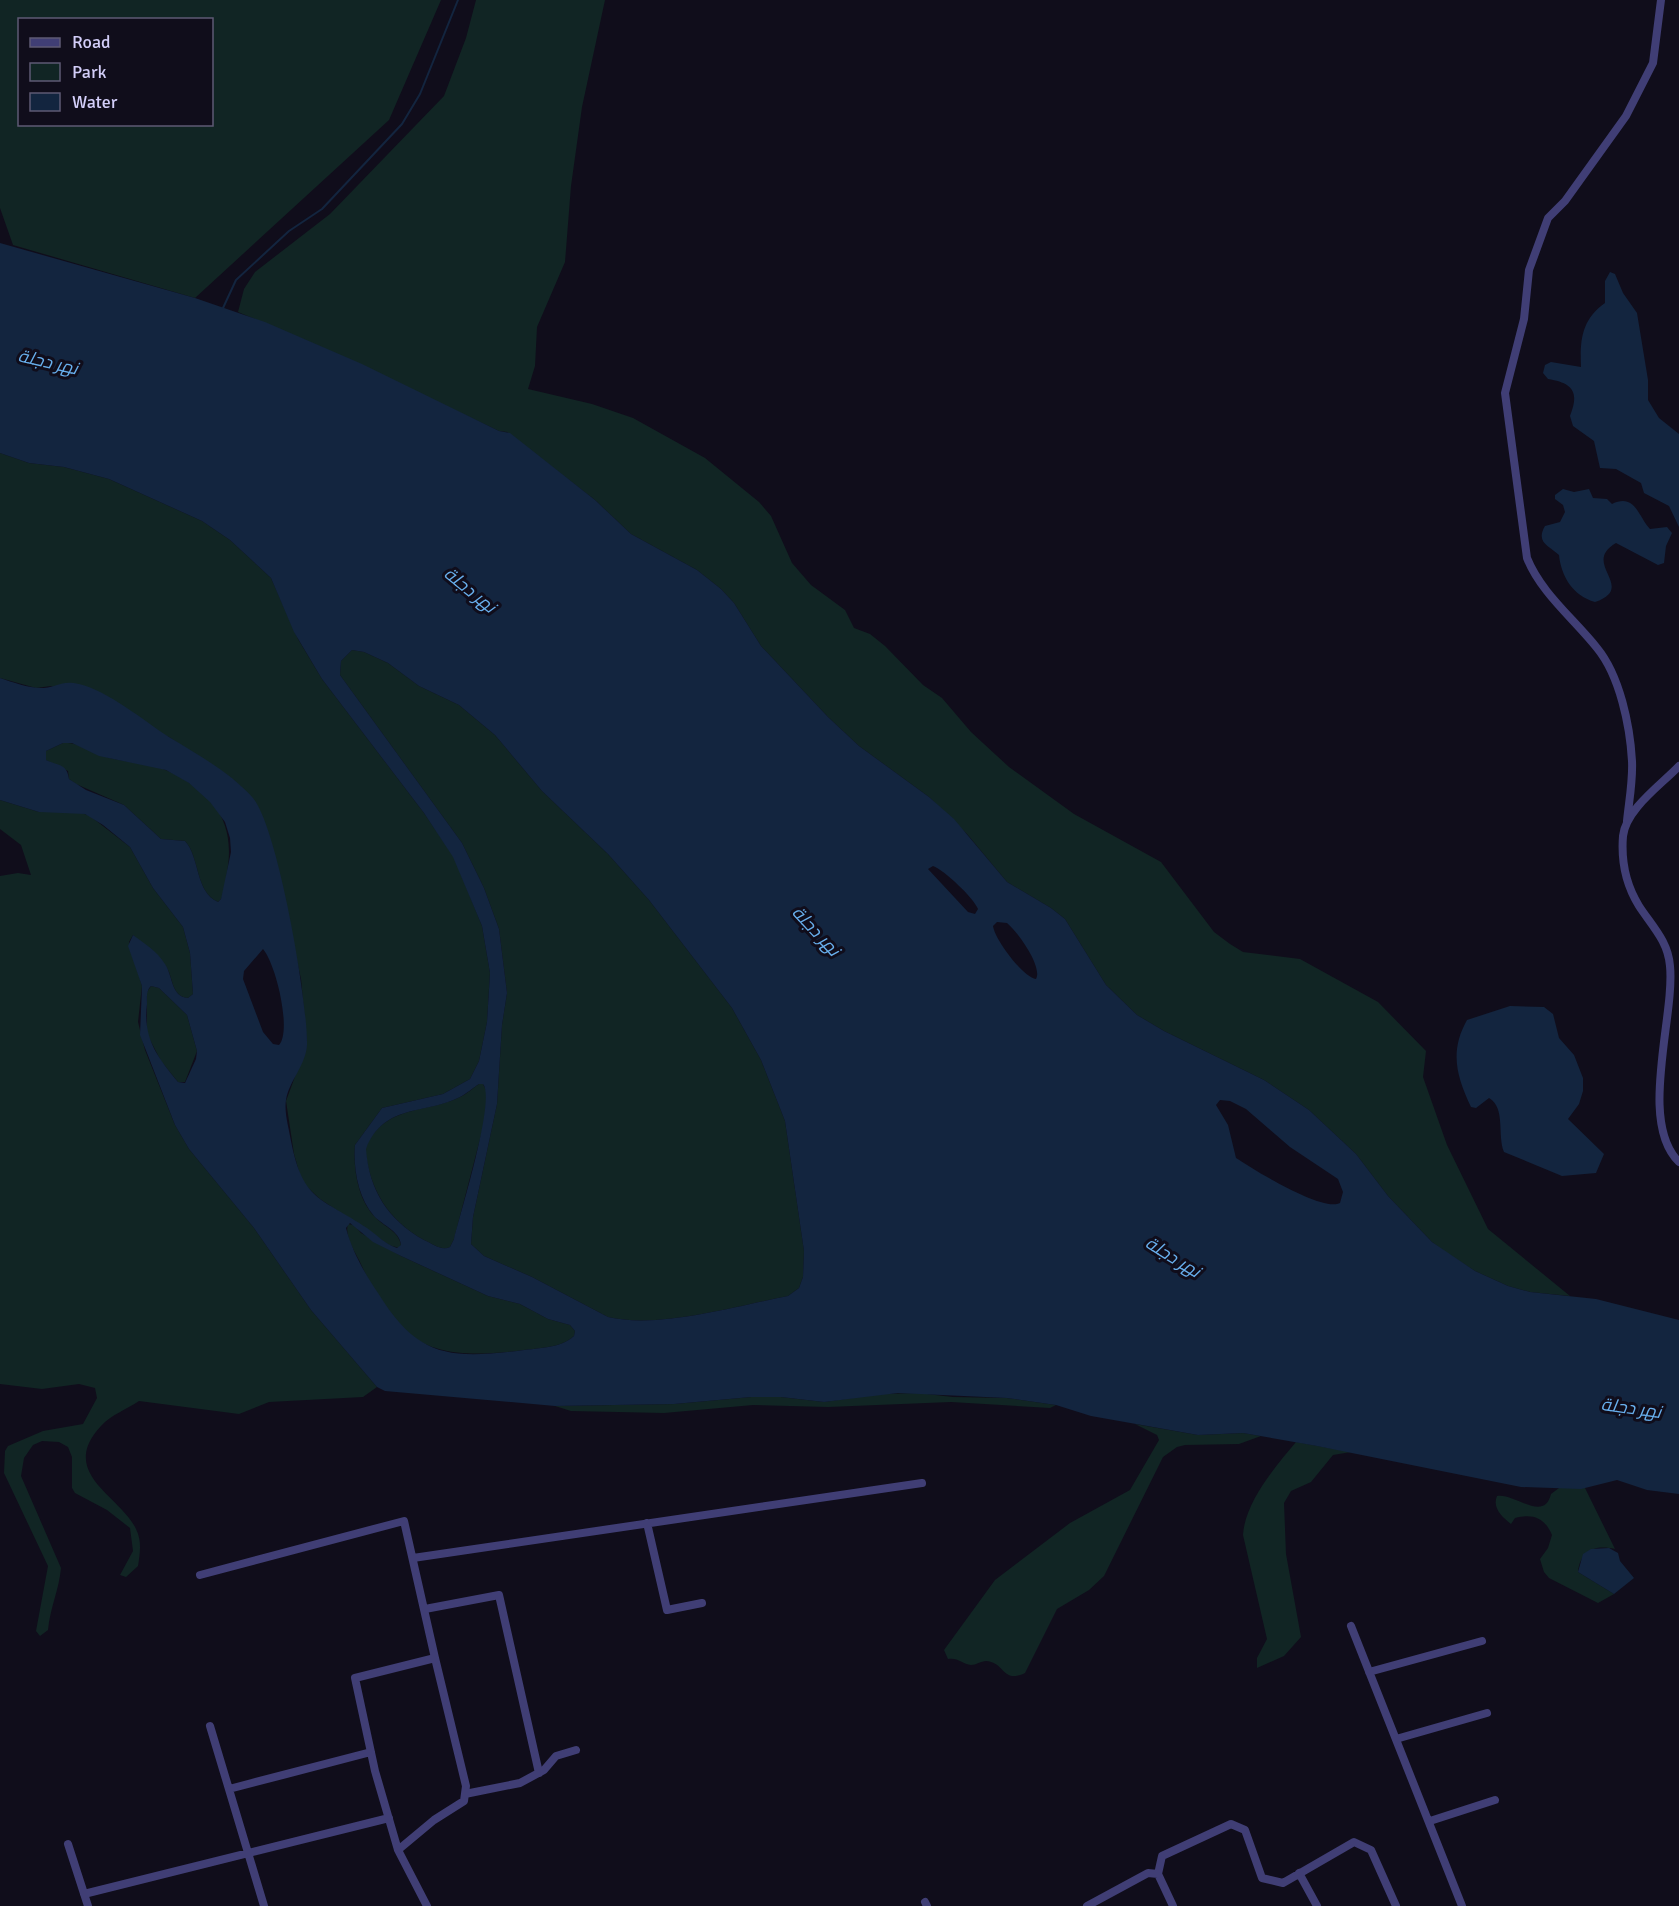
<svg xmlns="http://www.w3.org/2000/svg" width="1679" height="1906" font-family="Signika,Cairo,sans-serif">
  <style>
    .green { fill: #112524; fill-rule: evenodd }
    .water { fill: #13253f; fill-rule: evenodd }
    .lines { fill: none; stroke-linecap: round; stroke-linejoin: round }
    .stream { stroke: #13253f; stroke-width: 2 }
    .minor { stroke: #403e75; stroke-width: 8 }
    .labels { text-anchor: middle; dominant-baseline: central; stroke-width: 6; stroke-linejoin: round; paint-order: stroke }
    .water-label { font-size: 18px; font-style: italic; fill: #68afed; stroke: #100d1b }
  </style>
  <rect width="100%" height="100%" fill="#100d1b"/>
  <path class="green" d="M 0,0 L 441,0 L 389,120 L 195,298 L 13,245 L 0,208 ZM 20,20 L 212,20 L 212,124 L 20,124 Z
    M 476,0 L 605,0 L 582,107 L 571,186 L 565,262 L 537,327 L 535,366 L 528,389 L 592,404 L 633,418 L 705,458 L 759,502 L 771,516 L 792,563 L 811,585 L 845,610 L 854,628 L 870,634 L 885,646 L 923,685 L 942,698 L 971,732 L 1009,767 L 1074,814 L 1161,862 L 1214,932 L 1230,944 L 1243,952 L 1300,959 L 1378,1002 L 1426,1051 L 1423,1077 L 1447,1145 L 1488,1229 L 1570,1296 L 1530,1292 L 1508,1286 L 1475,1271 L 1444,1251 L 1432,1242 L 1388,1196 L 1356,1154 L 1309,1110 L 1264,1080 L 1164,1031 L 1137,1015 L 1106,985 L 1065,919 L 1051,908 L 1007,882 L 967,834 L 929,797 L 859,746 L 828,717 L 761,646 L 734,603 L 721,589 L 697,570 L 631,534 L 595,500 L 507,432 L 499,431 L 310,342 L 238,312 L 244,289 L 255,272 L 330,214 L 444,96 L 466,38 Z
    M 0,453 L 29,463 L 64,467 L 109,479 L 202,521 L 230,540 L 271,578 L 298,639 L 322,679 L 424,813 L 454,857 L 482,926 L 490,973 L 487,1022 L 479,1061 L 470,1079 L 443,1094 L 382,1108 L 355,1145 C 353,1169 358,1201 376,1218 C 385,1227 399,1232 401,1245 L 399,1248 L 389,1245 L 320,1199 L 305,1185 L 300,1175 L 294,1154 L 286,1101 L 307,1044 L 301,979 L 271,844 L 235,781 L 169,737 L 51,686 L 36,688 L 0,678 Z
    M 352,650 L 364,652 L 388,663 L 419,686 L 459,705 L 495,735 L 542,791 L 608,854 L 649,900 L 732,1008 L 761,1060 L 785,1121 L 804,1251 L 803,1277 L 799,1288 L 788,1296 C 736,1306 659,1329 608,1317 L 532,1277 L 484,1256 L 471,1244 L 473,1217 L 497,1104 L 502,1025 L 507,993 L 499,929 L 484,888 L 462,843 L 340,675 L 341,661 Z
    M 63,743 C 75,741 96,754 110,758 C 128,763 151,763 168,771 C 214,793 236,822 227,872 C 226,881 225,891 221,899 L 218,902 C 195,892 200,857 185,841 L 161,839 L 124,805 L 76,784 L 69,779 L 68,771 L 46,760 L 46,751 Z
    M 0,800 L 39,812 L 79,812 L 90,816 L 130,847 L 153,888 L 183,927 L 190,953 L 193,994 L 188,998 C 170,996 174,976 165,965 C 157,954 143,945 133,935 L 129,942 L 142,986 L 138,1022 L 145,1050 L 175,1125 L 189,1149 L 254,1228 L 311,1310 L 377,1387 L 363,1397 L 269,1402 L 239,1414 L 139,1401 C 127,1409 111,1415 101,1426 C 57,1473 121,1496 136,1529 C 142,1541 140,1553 138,1566 L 126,1577 L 120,1575 L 133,1551 L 130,1528 L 107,1510 L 75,1493 L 72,1488 L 72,1457 L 68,1447 L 59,1442 L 42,1441 L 33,1445 L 24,1458 L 21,1476 L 61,1568 C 59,1590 50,1608 48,1630 L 40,1636 L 36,1631 L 48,1566 L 4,1473 L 5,1451 L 8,1446 L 43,1431 L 83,1424 L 97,1398 L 95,1388 L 79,1384 L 42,1389 L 0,1384 L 0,876 L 18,873 L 31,875 L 21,845 L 0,829 Z
    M 151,986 L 159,988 L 187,1015 L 197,1051 L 185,1082 L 178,1082 L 161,1061 L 147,1034 L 147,992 Z
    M 479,1084 L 483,1084 L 487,1092 L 485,1120 L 454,1239 L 450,1247 C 441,1251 433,1244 424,1240 C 388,1220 370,1190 365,1149 C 384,1104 425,1114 460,1097 C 467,1094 473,1088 479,1084 Z
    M 348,1224 L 354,1225 L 361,1233 L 401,1256 L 488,1296 L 520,1304 L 548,1319 L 570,1325 L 575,1331 L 574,1336 C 560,1349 535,1348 517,1351 C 429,1361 397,1344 360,1262 C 355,1252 344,1235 348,1224 Z
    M 918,1393 L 953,1397 L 1007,1398 L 1056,1405 L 1050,1408 L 951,1402 L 828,1407 L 753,1405 L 664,1413 L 571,1411 L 555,1406 L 674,1404 L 751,1397 L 781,1397 L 824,1402 L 880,1394 Z
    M 1135,1424 L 1198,1435 L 1243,1433 L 1261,1436 L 1239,1444 L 1185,1445 L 1177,1447 L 1163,1457 L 1104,1576 L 1089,1590 L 1057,1609 L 1025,1673 C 1002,1684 1005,1662 986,1661 C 981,1661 976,1665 971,1665 C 963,1664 957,1657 948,1659 L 944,1650 L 995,1580 L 1070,1523 L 1130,1490 L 1159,1440 L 1157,1435 Z
    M 1296,1442 L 1351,1452 L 1333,1455 L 1311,1482 L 1291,1491 L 1284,1503 L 1286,1554 L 1301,1637 L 1284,1656 L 1257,1668 L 1257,1658 L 1267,1639 L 1243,1535 C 1245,1502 1275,1467 1296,1442 Z
    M 1559,1488 L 1585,1488 L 1615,1549 C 1595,1544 1580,1551 1578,1572 L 1614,1594 L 1598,1603 L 1549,1578 L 1544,1572 L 1540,1559 L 1548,1548 L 1552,1535 C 1545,1518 1533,1513 1515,1518 L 1511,1524 C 1502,1517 1492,1508 1497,1496 C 1515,1493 1544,1523 1551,1494 Z"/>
  <path class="water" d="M 0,243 L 195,298 L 265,322 L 362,364 L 499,431 L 510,433 L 595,500 L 631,534 L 697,570 L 721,589 L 734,603 L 761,646 L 828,717 L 859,746 L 929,797 L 954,819 L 1007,882 L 1051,908 L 1065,919 L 1106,985 L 1137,1015 L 1164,1031 L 1264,1080 L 1309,1110 L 1356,1154 L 1388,1196 L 1432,1242 L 1475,1271 L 1508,1286 L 1530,1292 L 1596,1299 L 1679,1320 L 1679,1494 L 1647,1490 L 1617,1480 L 1581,1489 L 1521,1487 L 1317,1446 L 1243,1433 L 1198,1435 L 1091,1416 L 1056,1405 L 1007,1398 L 898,1393 L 824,1402 L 781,1397 L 751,1397 L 674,1404 L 555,1406 L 385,1391 L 377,1387 L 311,1310 L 254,1228 L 189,1149 L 175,1125 L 140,1035 L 142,986 L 128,946 L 133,935 C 145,944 157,951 165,964 C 173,976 171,997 188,998 L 193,994 L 190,953 L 183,927 L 153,888 L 130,847 L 103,825 L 85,814 L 39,812 L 0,800 L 0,678 C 12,682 31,689 44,688 C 58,687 61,680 79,684 C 108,691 143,720 169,737 C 198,755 230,772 253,798 C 278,828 308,1002 307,1045 C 306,1065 289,1081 286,1100 C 284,1113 289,1128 291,1141 C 303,1202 321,1197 367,1228 C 377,1235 385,1244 397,1248 L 401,1245 C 400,1231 382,1225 374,1216 C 358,1198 353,1168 355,1145 L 382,1108 L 443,1094 L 470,1079 L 479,1061 L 487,1022 L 490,973 L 482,926 L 453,857 L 424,813 L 322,679 L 294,632 L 271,578 L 230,540 L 202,521 L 109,479 L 64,467 L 29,463 L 0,453 ZM 352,650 L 364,652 L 388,663 L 419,686 L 459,705 L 495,735 L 542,791 L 608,854 L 649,900 L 732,1008 L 761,1060 L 785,1121 L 804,1251 L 803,1277 L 799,1288 L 788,1296 C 736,1306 659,1329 608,1317 L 532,1277 L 484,1256 L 471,1244 L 473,1217 L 497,1104 L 502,1025 L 507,993 L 499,929 L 484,888 L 462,843 L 340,675 L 341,661 ZM 63,743 L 72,743 L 99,756 L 166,770 L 189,783 L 210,802 L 225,822 L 230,838 L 231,852 L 221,899 L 218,902 C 195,892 200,857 185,841 L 161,839 L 124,805 L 86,790 L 69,779 C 67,763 58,766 46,760 L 46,751 ZM 933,866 C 944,870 974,898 978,909 L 975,914 L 968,912 L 928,869 ZM 997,922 L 1007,923 C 1018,932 1043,967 1036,979 C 1023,977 995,940 993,926 ZM 263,949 C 276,964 292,1031 279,1045 L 273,1044 L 263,1032 L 243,979 L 244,971 ZM 151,986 L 159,988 L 187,1015 L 197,1051 L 196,1059 L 185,1083 L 178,1082 C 157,1056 143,1039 147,1004 C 147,997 146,991 151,986 ZM 479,1084 L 483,1084 C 496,1099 460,1214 454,1239 L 450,1247 C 441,1251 433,1244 424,1240 C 388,1220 369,1190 366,1149 C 384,1103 425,1115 460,1097 C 466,1094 473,1088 479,1084 ZM 1220,1100 L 1230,1101 L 1246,1109 L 1290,1147 L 1338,1179 L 1343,1192 L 1340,1203 C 1322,1212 1254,1170 1236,1158 L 1228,1125 L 1216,1105 ZM 350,1223 L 373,1242 L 401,1256 L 488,1296 L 520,1304 L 548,1319 L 570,1325 L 575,1331 L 574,1336 C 560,1349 535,1348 517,1351 C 447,1359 417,1356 378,1293 C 365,1274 352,1251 346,1228 Z
    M 1610,272 L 1615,274 L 1623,293 L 1637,313 L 1648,380 L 1648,400 L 1659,418 L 1679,434 L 1679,527 L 1669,506 L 1644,493 L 1641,483 L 1616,469 L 1600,468 L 1594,441 L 1573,426 L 1570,416 C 1580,391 1572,383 1548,379 L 1543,373 L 1545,365 L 1551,362 L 1581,367 C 1580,341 1581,320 1605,303 L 1605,281 Z
    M 1589,489 L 1593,498 L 1607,499 L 1612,504 C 1635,493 1638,516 1650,529 L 1667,527 L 1672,533 L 1666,546 L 1664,563 L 1658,565 L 1616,543 C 1580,564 1638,587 1595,602 C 1573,596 1561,576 1559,555 C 1550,546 1535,543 1545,526 L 1560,522 L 1565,512 L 1563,505 L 1555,499 L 1555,495 L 1563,489 L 1574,492 Z
    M 1510,1006 L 1544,1007 L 1553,1014 L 1559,1038 L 1574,1055 L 1583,1078 L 1583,1091 L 1579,1104 L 1568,1119 L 1604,1154 L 1596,1173 L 1562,1176 L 1504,1152 C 1497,1135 1506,1108 1489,1098 L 1476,1108 L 1471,1107 C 1457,1077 1449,1052 1467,1020 Z
    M 1609,1548 L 1618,1553 L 1620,1561 L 1634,1578 L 1614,1594 L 1578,1572 L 1583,1554 L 1591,1549 Z"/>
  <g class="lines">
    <path class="stream" d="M 223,308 L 236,280 L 289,231 L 322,209 L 402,124 L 420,94 L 458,0"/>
    <path class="minor" d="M 1679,766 C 1661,785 1626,809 1623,836 C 1621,861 1626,885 1639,906 C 1652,926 1668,941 1670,966 C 1675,1017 1638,1122 1679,1162
      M 1627,821 C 1629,801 1633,781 1632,761 C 1630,726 1620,676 1597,648 C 1574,619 1541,593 1527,558 L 1505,393 L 1524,319 L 1529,270 L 1548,218 L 1565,201 L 1626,116 L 1653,63 L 1661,0
      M 647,1523 L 667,1610 L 702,1603
      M 413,1558 L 922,1483
      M 200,1575 L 404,1521 L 435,1658 L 355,1678 L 375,1771 L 398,1850 L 427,1906
      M 425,1609 L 499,1595 L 539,1773
      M 1351,1626 L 1462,1906
      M 1369,1672 L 1482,1641
      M 210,1726 L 264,1906
      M 1396,1739 L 1487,1713
      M 229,1789 L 371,1752
      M 465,1794 L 520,1783 L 544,1770 L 556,1756 L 576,1750
      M 1430,1821 L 1495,1800
      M 68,1844 L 88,1906
      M 398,1850 L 434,1820 L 464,1801 L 466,1786 L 435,1658
      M 1299,1873 L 1317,1906
      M 1158,1874 L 1162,1856 L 1231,1824 L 1245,1830 L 1262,1878 L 1283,1883 L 1354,1842 L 1371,1850 L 1396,1906
      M 84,1894 L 389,1818
      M 925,1902 L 927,1906
      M 1087,1906 L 1148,1873 L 1158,1874 L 1173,1906"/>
  </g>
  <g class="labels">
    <g class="water-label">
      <text transform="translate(48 362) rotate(13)">نهر دجلة</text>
      <text transform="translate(470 590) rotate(39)">نهر دجلة</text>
      <text transform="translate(816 931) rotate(47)">نهر دجلة</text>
      <text transform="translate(1173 1257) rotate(32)">نهر دجلة</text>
      <text transform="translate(1631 1408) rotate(8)">نهر دجلة</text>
    </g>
  </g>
  <rect x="18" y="18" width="195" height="108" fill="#100d1b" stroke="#5e5a74" stroke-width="1.5"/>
  <rect x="30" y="38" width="30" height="9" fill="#403e75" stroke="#5e5a74" stroke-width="1.5"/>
  <text x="72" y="48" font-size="18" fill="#d3cef9">Road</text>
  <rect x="30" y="63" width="30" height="18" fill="#112524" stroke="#5e5a74" stroke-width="1.5"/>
  <text x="72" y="78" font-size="18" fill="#d3cef9">Park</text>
  <rect x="30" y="93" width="30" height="18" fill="#13253f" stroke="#5e5a74" stroke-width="1.5"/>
  <text x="72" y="108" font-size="18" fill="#d3cef9">Water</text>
</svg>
